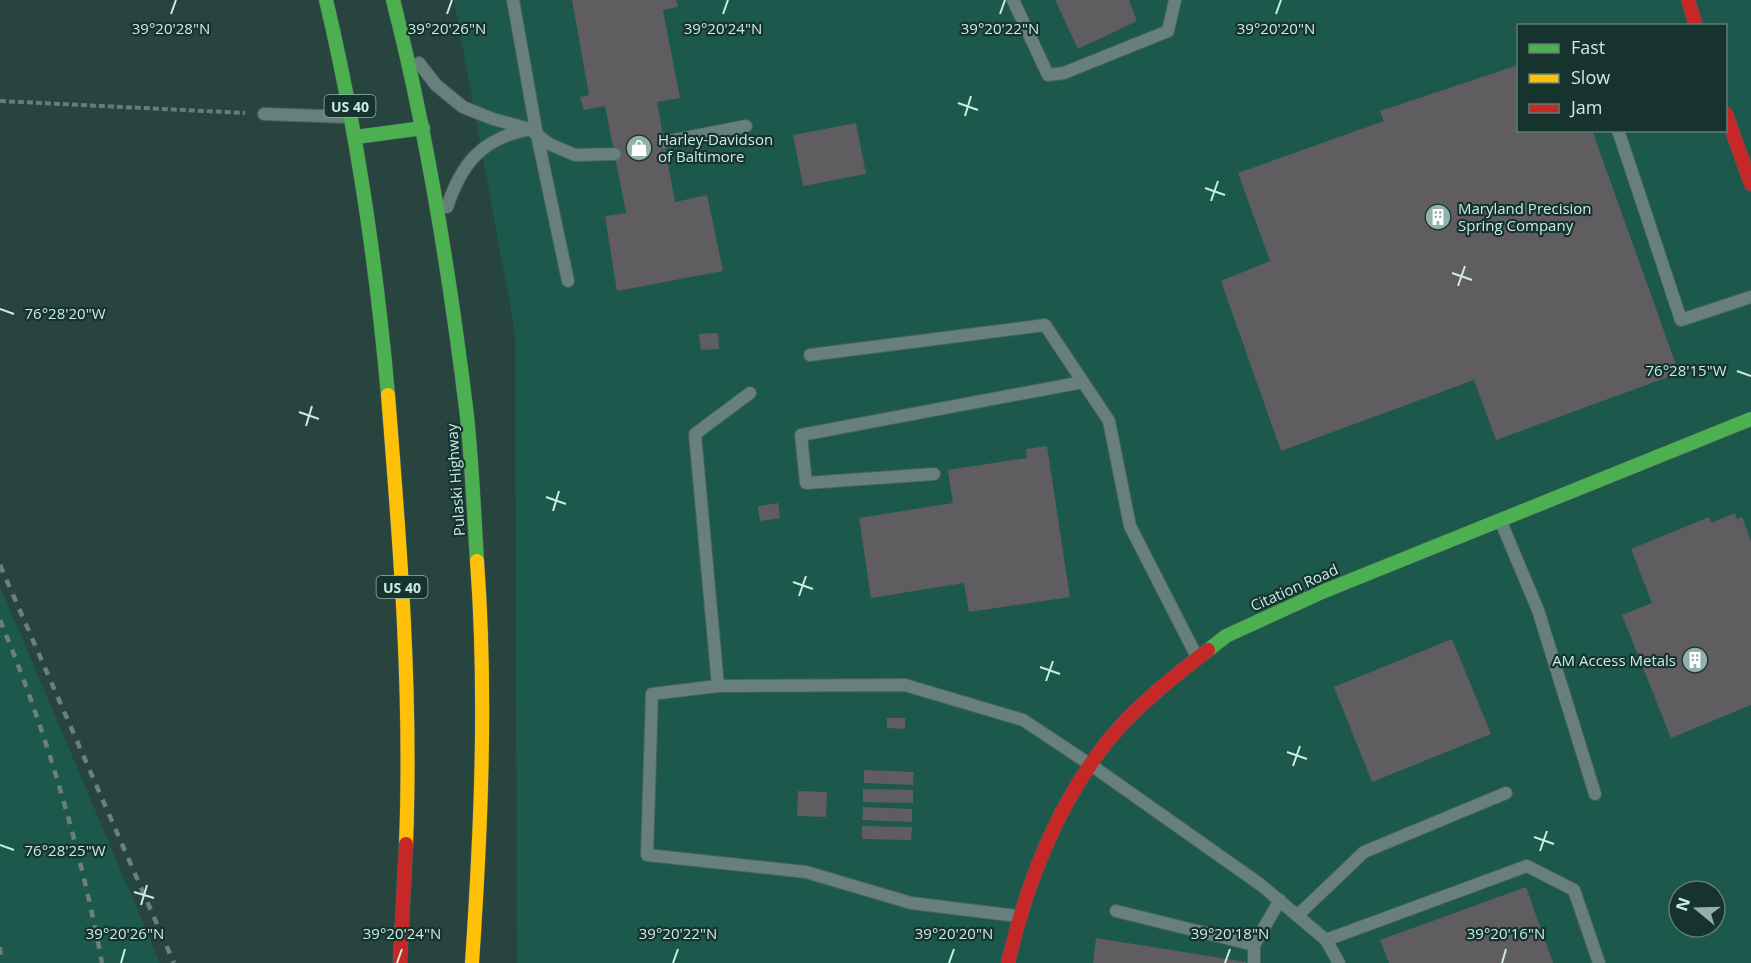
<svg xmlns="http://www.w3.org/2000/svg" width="1751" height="963" font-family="'Open Sans',sans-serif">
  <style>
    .built { fill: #1c584c; fill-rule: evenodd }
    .building { fill: #605d61 }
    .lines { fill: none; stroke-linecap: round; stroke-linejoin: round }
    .lane-casing { stroke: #49615c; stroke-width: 14 }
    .fast-casing { stroke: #49615c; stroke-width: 15 }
    .slow-casing { stroke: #49615c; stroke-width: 15 }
    .jam-casing { stroke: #49615c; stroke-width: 15 }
    .path { stroke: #677c78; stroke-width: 4; stroke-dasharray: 6 3; stroke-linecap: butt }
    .lane { stroke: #68807b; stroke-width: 12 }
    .fast { stroke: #4caf50; stroke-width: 14 }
    .slow { stroke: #ffc107; stroke-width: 14 }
    .jam { stroke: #c62828; stroke-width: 14 }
    .rail { stroke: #69807b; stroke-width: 4.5; stroke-dasharray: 8 8; stroke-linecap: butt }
    .ticks { fill: none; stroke: #caece3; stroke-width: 2 }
    .labels { text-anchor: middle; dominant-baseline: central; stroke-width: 4.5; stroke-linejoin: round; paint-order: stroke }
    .shield { fill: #16332d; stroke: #94b4ac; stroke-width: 1.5 }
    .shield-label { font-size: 14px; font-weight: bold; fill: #caece3 }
    .poi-label { font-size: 15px; fill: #caece3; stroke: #16332d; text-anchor: start }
    .street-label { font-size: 15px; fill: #caece3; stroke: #16332d }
    .ticks-label { font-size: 15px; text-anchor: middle; fill: #caece3; stroke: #16332d; stroke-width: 4.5; stroke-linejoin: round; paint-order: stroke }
  </style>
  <rect width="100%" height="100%" fill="#28443f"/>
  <path class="built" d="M 454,0 L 1751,0 L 1751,963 L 517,963 L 515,333 ZM 1518,26 L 1726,26 L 1726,130 L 1518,130 ZM 1679,891 L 1715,891 L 1715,927 L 1679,927 Z
    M 0,586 L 65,739 L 160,963 L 0,963 Z"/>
  <path class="building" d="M 572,0 L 676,0 L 678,7 L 663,10 L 680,98 L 657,102 L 675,202 L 707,195 L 723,271 L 617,291 L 605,216 L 626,213 L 605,106 L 584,110 L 580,97 L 589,95 Z
    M 1055,0 L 1129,0 L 1137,21 L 1078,49 Z
    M 1518,65 L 1518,130 L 1592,130 L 1679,373 L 1496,440 L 1474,380 L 1281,451 L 1221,281 L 1270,261 L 1238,173 L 1384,121 L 1380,111 Z
    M 856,123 L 866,174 L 803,186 L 793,135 Z
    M 718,333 L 719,349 L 701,350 L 699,334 Z
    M 1047,446 L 1070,597 L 969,612 L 964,583 L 871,598 L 859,518 L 953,503 L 948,470 L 1027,458 L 1026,449 Z
    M 778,503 L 780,518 L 760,521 L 758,506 Z
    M 1735,513 L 1737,519 L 1742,517 L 1751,541 L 1751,705 L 1671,738 L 1622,615 L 1652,603 L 1631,549 L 1709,517 L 1711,523 Z
    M 1452,639 L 1491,734 L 1372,782 L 1334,687 Z
    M 887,718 L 905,718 L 905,729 L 887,728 Z
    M 864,770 L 914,772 L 913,785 L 864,783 Z
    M 863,789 L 913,790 L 913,803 L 863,802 Z
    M 798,791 L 827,792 L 826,817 L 797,816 Z
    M 863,807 L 912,809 L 912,822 L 862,820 Z
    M 862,826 L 912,827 L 911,840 L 862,839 Z
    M 1526,887 L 1553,963 L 1389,963 L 1380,940 Z
    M 1096,938 L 1246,962 L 1246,963 L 1093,963 Z"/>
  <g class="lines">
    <g class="lane-casing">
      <path id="lane" d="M 513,0 L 537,135 L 568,281
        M 1013,0 L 1048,75 L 1064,73 L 1168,31 L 1175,0
        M 419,63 L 436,85 L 463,107 L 493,119 L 530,129 L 549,144 L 575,155 L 615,154
        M 264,114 L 349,117
        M 1618,130 L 1681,320 L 1751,297
        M 664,142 L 746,126
        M 447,207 C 461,165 481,139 526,130
        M 810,355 L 1045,325 L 1109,421 L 1130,526 L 1197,657
        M 750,393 L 695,434 L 718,686 L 905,685 L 1023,720 L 1091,765 L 1261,885 L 1326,940 L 1339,963
        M 934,474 L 806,483 L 801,435 L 1083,382
        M 1501,522 L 1538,610 L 1595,794
        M 718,686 L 652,694 L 647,855 L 806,872 L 911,903 L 1017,916
        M 1116,911 L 1254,945 L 1280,900
        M 1298,915 L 1364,852 L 1506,793
        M 1326,940 L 1527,866 L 1574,890 L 1599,963
        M 1254,963 L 1254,945"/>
    </g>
    <g class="fast-casing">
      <path id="fast" d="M 326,0 C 357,130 376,261 388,395
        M 393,0 C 428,136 450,276 467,416 C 472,464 474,512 477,561
        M 356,137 L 423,128
        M 1208,650 L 1226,636 L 1322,592 L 1751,419"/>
    </g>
    <g class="slow-casing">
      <path id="slow" d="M 388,395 C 400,544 412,694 406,844
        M 472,963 C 481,829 487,695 477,561"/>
    </g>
    <g class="jam-casing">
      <path id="jam" d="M 1688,0 L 1696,26
        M 1726,114 L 1751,184
        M 400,963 L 406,844
        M 1008,963 C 1026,885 1056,807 1106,743 C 1135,707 1172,678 1208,650"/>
    </g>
    <path class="path" d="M 0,101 L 245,113"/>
    <use href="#lane" class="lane"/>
    <use href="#fast" class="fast"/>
    <use href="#slow" class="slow"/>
    <use href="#jam" class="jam"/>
    <path class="rail" d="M 0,565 L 174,963
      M 0,620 C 46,730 80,846 102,963
      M 0,947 L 1,963"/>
  </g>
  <path class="ticks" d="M 171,14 L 176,0M 447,14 L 452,0M 723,14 L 728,0M 1000,14 L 1005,0M 1276,14 L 1281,0M 958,103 L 978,110M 965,116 L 971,96M 1205,188 L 1225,195M 1211,201 L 1218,181M 1452,273 L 1472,280M 1458,286 L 1465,266M 0,309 L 14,314M 1737,371 L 1751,376M 299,412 L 319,419M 306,426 L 312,406M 546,497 L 566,504M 553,511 L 559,491M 793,582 L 813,589M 799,596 L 806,576M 1040,667 L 1060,674M 1046,681 L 1053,661M 1287,752 L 1307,759M 1293,766 L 1300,746M 1534,837 L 1554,844M 0,845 L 14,850M 1540,851 L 1547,831M 134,892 L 154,898M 141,905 L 147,885M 121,963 L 125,949M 397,963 L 402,949M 673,963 L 678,949M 949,963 L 954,949M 1225,963 L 1230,949M 1502,963 L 1506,949"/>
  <defs>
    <g id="shop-disc" transform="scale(1.35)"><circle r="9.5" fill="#91b1aa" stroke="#16332d"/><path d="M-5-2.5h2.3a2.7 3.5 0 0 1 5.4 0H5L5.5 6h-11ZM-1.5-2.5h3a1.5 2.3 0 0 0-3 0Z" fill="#fff"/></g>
    <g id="building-disc" transform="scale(1.35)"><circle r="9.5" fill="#91b1aa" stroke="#16332d"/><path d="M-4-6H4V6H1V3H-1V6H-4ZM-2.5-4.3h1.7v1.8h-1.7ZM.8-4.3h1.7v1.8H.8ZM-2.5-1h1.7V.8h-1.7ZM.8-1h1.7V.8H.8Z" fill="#fff"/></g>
  </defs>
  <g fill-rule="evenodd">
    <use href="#shop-disc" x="639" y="148"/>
    <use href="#building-disc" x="1438" y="217"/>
    <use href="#building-disc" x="1695" y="660"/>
  </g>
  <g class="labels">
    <g class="shield">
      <rect x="324.5" y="95" width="51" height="22" rx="4.5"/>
      <rect x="376.5" y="576" width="51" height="22" rx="4.5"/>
    </g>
    <g class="shield-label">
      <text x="350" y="106">US 40</text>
      <text x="402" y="587">US 40</text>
    </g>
    <g class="poi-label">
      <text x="658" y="139">Harley-Davidson<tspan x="658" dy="17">of Baltimore</tspan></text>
      <text x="1458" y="208">Maryland Precision<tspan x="1458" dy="17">Spring Company</tspan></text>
      <text x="1676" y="660" text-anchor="end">AM Access Metals</text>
    </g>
    <g class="street-label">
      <text transform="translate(455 480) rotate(-94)">Pulaski Highway</text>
      <text transform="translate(1294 587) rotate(-24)">Citation Road</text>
    </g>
  </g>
  <g class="ticks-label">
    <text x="171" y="34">39°20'28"N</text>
    <text x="447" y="34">39°20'26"N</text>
    <text x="723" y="34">39°20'24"N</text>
    <text x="1000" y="34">39°20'22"N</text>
    <text x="1276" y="34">39°20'20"N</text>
    <text x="65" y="319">76°28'20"W</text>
    <text x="1686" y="376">76°28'15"W</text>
    <text x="65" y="856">76°28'25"W</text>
    <text x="125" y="939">39°20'26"N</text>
    <text x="402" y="939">39°20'24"N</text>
    <text x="678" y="939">39°20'22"N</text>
    <text x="954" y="939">39°20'20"N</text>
    <text x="1230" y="939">39°20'18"N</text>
    <text x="1506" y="939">39°20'16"N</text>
  </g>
  <rect x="1517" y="24" width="210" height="108" fill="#16332d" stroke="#5e7d76" stroke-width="1.5"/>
  <rect x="1529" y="44" width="30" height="9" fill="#4caf50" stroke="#5e7d76" stroke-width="1.5"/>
  <text x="1571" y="54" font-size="18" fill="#caece3">Fast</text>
  <rect x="1529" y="74" width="30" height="9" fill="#ffc107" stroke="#5e7d76" stroke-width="1.5"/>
  <text x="1571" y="84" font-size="18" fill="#caece3">Slow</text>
  <rect x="1529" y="104" width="30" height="9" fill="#c62828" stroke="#5e7d76" stroke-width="1.5"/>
  <text x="1571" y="114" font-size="18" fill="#caece3">Jam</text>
  <g transform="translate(1697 909) rotate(289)"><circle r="28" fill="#16332d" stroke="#5e7d76" stroke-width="1.5"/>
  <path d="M0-4.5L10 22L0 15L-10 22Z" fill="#91b1aa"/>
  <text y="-9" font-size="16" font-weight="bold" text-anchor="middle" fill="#caece3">N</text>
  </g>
</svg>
